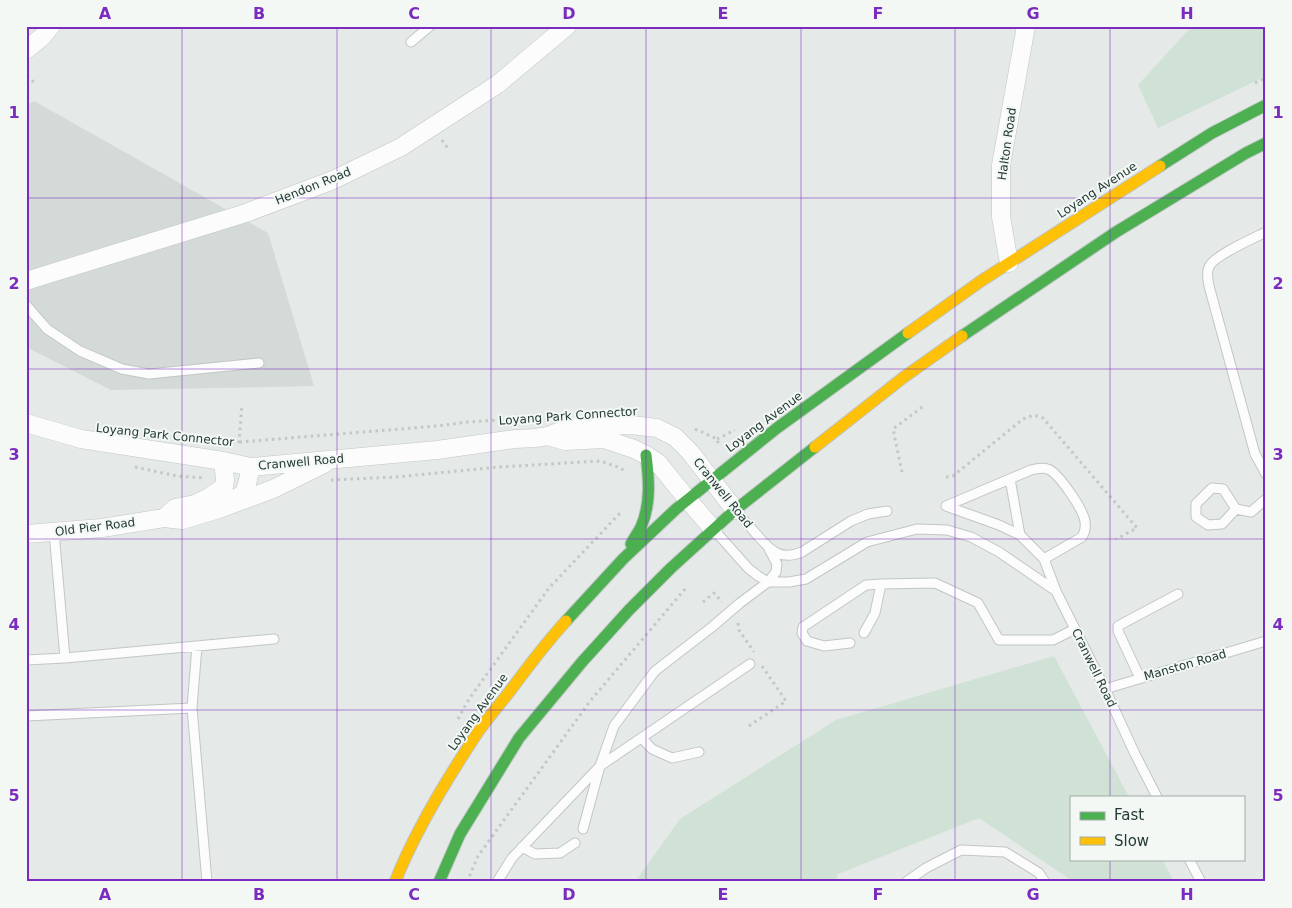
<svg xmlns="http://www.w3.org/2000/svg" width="1292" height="908" font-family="'DejaVu Sans',sans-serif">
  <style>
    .built { fill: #d3dad7 }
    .green { fill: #d0e1d5 }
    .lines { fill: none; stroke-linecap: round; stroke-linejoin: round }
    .lane-casing { stroke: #c2c6c4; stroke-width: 11 }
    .street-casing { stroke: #c2c6c4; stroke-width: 19 }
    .fast-casing { stroke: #bdc4c2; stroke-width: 13 }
    .slow-casing { stroke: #bdc4c2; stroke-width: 13 }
    .path { stroke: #c2c9c5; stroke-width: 3; stroke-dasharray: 2.5 4; stroke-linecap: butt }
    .lane { stroke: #fbfcfb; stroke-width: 9 }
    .street { stroke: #fbfcfb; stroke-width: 18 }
    .fast { stroke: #4caf50; stroke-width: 11 }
    .slow { stroke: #ffc107; stroke-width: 11 }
    .grid { fill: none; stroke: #7b2cbf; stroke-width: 1; stroke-opacity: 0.55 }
    .labels { text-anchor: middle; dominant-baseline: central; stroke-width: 4; stroke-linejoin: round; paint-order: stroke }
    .street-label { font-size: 12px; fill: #253a35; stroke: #f3f8f5 }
    .neatline { fill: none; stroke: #7b2cbf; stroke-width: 2 }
    .grid-label { font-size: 16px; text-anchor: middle; font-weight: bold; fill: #7b2cbf }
  </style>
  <rect width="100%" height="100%" fill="#e5e9e7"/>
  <path class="built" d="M 34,101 L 268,233 L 314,386 L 111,390 L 26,347 L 26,106 Z"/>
  <path class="green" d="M 1192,26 L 1266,26 L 1266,76 L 1158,128 L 1138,85 Z
    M 1054,656 L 1129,797 L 1071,797 L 1071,859 L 1162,859 L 1174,882 L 1074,882 L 979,818 L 838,874 L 835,882 L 635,882 L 680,819 L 836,720 Z"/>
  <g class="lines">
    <g class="lane-casing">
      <path id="lane" d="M 411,42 L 430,26
        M 1266,232 C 1254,238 1213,256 1209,267 C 1206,273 1208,280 1209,286 L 1255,454 L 1266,474
        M 26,305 L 47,329 L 80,351 L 122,369 L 149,374 L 259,363
        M 1010,479 L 1020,535
        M 946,506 L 999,525 L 1020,535 L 1044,559 L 1056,591 L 1105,689 L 1135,754 L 1157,797
        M 946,506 L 1031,470 C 1038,468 1044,467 1050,470 C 1060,476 1084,510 1085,522 C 1086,528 1085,532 1082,537 L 1044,559
        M 1236,509 L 1222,524 L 1208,525 L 1196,517 L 1196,504 L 1212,488 L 1223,489 L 1236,509 L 1251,512 L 1266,499
        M 737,512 C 744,520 751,528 758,536 C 771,551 781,561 802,552 L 851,521 L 868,514 L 887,511
        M 54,532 L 65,658
        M 716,532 L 748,568 L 758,576 L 768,582 L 789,582 L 806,579 L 867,542 L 917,529 L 947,530 L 971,537 L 999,552 L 1056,591
        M 881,584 L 935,583 L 978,603 L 999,640 L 1053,640 L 1075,629
        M 850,643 L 824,646 L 807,641 L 802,633 L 803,627 L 866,585 L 881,584 L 875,613 L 864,633
        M 197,646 L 192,708 L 207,882
        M 26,660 L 65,658 L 274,639
        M 1140,678 L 1118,631 L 1118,626 L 1178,594
        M 1105,689 L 1266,641
        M 26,716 L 192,708
        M 642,738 L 652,749 L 672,758 L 699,752
        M 583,829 L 600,766 L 750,664
        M 522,847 L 535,854 L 560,853 L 575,843
        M 1189,859 L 1201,882
        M 497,882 L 512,858 L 600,766 L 614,726 L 655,671 L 712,627 L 740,603 L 768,582 L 776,572 L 777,564 L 769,549
        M 906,882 L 926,868 L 961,850 L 1005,852 L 1039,873 L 1045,882"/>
    </g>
    <g class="street-casing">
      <path id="street" d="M 26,50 L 42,37 L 51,26
        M 1009,263 L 1001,217 L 1001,165 L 1026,26
        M 26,281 L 246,213 L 333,180 L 401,147 L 498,84 L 567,26
        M 26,423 L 81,439 L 223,461 L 251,467 L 437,450 L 515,439 L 535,438 L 548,436 L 565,429 L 577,427 L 631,425 L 657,428 L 675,437 L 690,452 L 735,510
        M 548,436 L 565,441 L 604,439 L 634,449 L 646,455 L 658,463 L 688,500 L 713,529
        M 231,501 L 243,494 L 246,488 L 251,467
        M 164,518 L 175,508 L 195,504 L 211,496 L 224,487 L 225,480 L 223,461
        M 26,534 L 102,528 L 164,518 L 182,520 L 219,509 L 273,489 L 324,464"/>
    </g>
    <g class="fast-casing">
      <path id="fast" d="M 1160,166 L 1212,133 L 1266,105
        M 962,336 L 1116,232 L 1246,153 L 1266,143
        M 631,544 C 634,538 638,533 641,527 C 651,504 649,479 646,455
        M 566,621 L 623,559 L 676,509 L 777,428 L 908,333
        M 439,882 L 460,834 L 519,738 L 582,662 L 629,610 L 671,568 L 735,510 L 815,447"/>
    </g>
    <g class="slow-casing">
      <path id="slow" d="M 908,333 L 981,281 L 1160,166
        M 815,447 L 904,377 L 962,336
        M 395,882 C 415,831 448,777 478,732 C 489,716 502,702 513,687 C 530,664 547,642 566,621"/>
    </g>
    <path class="path" d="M 27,76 L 35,83
      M 1255,83 L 1266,78
      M 442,140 L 449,150
      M 695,429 L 717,439 L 719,446
      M 717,439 L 735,430
      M 220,441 L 240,442 L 437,426 L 468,422 L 543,417
      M 239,443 L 242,404
      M 135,467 L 177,476 L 205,478
      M 902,472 L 893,429 L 925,405
      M 946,477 L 953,476 L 1023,419 L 1034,415 L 1043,418 L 1137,528 L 1116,539
      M 331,480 L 396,477 L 499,467 L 600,461 L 621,468 L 624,471
      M 703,602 L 714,593 L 722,602
      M 738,623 L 739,630 L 754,652
      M 458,719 L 469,699 L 549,588 L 621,512
      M 749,726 L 786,701 L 762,666
      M 467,882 L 478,856 L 591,700 L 685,589"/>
    <use href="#lane" class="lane"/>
    <use href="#street" class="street"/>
    <use href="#fast" class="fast"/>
    <use href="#slow" class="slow"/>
  </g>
  <path class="grid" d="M 182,26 L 182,882M 337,26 L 337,882M 491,26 L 491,882M 646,26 L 646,882M 801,26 L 801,882M 955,26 L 955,882M 1110,26 L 1110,797M 26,198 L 1266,198M 26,369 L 1266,369M 26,539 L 1266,539M 26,710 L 1266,710M 1110,859 L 1110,882"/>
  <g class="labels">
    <g class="street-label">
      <text transform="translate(1007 144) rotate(-82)">Halton Road</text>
      <text transform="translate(313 186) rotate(-22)">Hendon Road</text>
      <text transform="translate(1097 190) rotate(-33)">Loyang Avenue</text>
      <text transform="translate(568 416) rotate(-4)">Loyang Park Connector</text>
      <text transform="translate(764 422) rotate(-37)">Loyang Avenue</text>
      <text transform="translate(165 435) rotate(6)">Loyang Park Connector</text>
      <text transform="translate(301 462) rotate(-5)">Cranwell Road</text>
      <text transform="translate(723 493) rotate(51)">Cranwell Road</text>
      <text transform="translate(95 527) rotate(-7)">Old Pier Road</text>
      <text transform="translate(1185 665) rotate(-16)">Manston Road</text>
      <text transform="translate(1094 668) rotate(64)">Cranwell Road</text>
      <text transform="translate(478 712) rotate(-54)">Loyang Avenue</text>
    </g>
  </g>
  <rect width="1292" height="908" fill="none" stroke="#f3f8f5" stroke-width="55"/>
  <rect x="1070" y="796" width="175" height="65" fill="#f3f8f5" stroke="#a1aca8"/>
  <rect x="1080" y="812" width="25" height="8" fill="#4caf50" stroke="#a1aca8"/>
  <text x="1114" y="820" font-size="15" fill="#253a35">Fast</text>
  <rect x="1080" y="837" width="25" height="8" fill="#ffc107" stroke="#a1aca8"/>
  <text x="1114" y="846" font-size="15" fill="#253a35">Slow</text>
  <rect x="28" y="28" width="1236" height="852" class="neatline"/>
  <g class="grid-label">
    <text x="105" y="19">A</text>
    <text x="259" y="19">B</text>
    <text x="414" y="19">C</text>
    <text x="569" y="19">D</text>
    <text x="723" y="19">E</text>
    <text x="878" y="19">F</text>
    <text x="1033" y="19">G</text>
    <text x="1187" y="19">H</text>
    <text x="14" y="118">1</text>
    <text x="1278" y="118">1</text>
    <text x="14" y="289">2</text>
    <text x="1278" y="289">2</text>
    <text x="14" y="460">3</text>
    <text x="1278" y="460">3</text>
    <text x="14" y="630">4</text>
    <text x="1278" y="630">4</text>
    <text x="14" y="801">5</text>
    <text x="1278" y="801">5</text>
    <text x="105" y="900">A</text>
    <text x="259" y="900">B</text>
    <text x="414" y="900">C</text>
    <text x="569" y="900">D</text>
    <text x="723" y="900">E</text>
    <text x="878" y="900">F</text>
    <text x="1033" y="900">G</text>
    <text x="1187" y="900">H</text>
  </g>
</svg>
